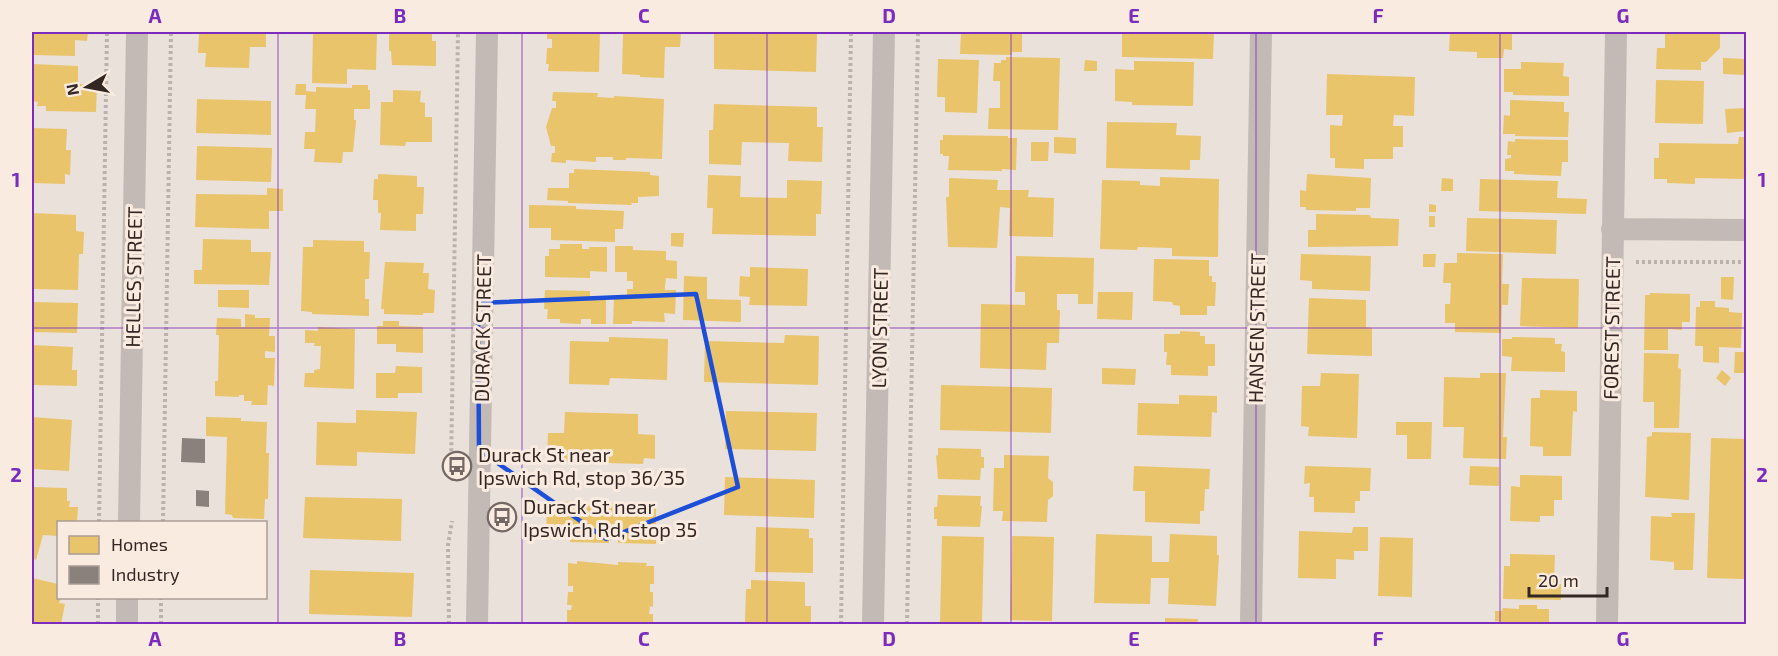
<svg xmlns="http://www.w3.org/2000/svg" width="1778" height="656" font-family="'Exo 2',sans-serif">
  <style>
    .homes { fill: #e9c46a }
    .industry { fill: #8a817c }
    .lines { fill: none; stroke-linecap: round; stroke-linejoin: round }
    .path { stroke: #bcb2ad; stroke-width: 4; stroke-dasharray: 3 3; stroke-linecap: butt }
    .minor { stroke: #c3bab5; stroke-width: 22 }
    .marked { fill: none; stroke: #1d4ed8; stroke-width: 4.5; stroke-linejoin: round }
    .grid { fill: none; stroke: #7b2cbf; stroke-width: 1.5; stroke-opacity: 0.55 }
    .labels { text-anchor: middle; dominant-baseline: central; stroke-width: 6; stroke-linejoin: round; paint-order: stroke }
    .street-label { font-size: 20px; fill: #332724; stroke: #faebe0 }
    .poi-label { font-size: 20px; fill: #332724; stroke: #faebe0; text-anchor: start }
    .neatline { fill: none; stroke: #7b2cbf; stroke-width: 2 }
    .grid-label { font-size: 20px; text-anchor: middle; font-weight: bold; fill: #7b2cbf }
  </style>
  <rect width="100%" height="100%" fill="#ebe1db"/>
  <path class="homes" d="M 32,32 L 88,32 L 87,41 L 75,40 L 75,56 L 32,55 Z
    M 199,32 L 266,32 L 266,47 L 250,47 L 249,68 L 205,67 L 206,53 L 198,53 Z
    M 313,32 L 377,32 L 376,70 L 347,69 L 347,84 L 312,83 Z
    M 389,32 L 432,32 L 432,41 L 436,41 L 436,66 L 392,65 L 391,51 L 389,51 Z
    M 547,32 L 600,32 L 599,72 L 548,71 L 549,64 L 546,64 L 547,48 L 552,48 L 552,39 L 547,39 Z
    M 623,32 L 681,32 L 680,47 L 665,47 L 664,78 L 640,77 L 640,75 L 622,74 Z
    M 714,32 L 799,32 L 799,34 L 817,34 L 816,72 L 714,69 Z
    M 961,32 L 1018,32 L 1018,33 L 1022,34 L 1022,52 L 1012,52 L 1012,55 L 960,54 Z
    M 1122,32 L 1214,32 L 1213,59 L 1122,57 Z
    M 1334,32 L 1363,32 L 1363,34 L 1334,33 Z
    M 1450,32 L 1512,32 L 1512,50 L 1504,49 L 1503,58 L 1477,58 L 1477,52 L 1449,51 Z
    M 1665,32 L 1720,32 L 1720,48 L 1706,62 L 1701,62 L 1701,70 L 1656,69 L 1657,48 L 1665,48 Z
    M 1006,57 L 1060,58 L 1058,130 L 988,129 L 989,108 L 1000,108 L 1000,81 L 993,81 L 994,63 L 1001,63 L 1001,60 L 1006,60 Z
    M 1723,58 L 1746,59 L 1746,75 L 1723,74 Z
    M 938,59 L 979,60 L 977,113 L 945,112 L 945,97 L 937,97 Z
    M 1085,60 L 1097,61 L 1097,71 L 1084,71 Z
    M 1134,61 L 1194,62 L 1193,106 L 1132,105 L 1132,102 L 1115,101 L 1115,69 L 1134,70 Z
    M 1521,62 L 1564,63 L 1563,76 L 1569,77 L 1569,96 L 1513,95 L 1513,92 L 1504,92 L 1504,69 L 1521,69 Z
    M 32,64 L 78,66 L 78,84 L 97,85 L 96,112 L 46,111 L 46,106 L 37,106 L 38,102 L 32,101 Z
    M 1327,74 L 1415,77 L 1414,116 L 1394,115 L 1393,126 L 1403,126 L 1403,147 L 1393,147 L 1393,159 L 1364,159 L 1364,169 L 1335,168 L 1335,158 L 1330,158 L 1330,125 L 1342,126 L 1343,115 L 1326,115 Z
    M 1656,80 L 1704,81 L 1703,124 L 1655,123 Z
    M 296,84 L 306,84 L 306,91 L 316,92 L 316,87 L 352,88 L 352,85 L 368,85 L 368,90 L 370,90 L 370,109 L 354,109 L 354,120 L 356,120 L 356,122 L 353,152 L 343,152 L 342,163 L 314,162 L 315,149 L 304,149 L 305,132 L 315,132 L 316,109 L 305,109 L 306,95 L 295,95 Z
    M 393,90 L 421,91 L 420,102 L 425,103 L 425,117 L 432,117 L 432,142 L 406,142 L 405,146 L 380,145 L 381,102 L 393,102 Z
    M 553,92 L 598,93 L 597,97 L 614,98 L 614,96 L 664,99 L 662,159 L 626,158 L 626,160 L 613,160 L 613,157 L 596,157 L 596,162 L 566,160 L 566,163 L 551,162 L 552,153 L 555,153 L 555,146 L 551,146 L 546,127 L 552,108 L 556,108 L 556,101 L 552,101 Z
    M 197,99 L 271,101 L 271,135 L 196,133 Z
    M 1510,100 L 1564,102 L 1564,112 L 1569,112 L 1568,137 L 1515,136 L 1515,134 L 1503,134 L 1504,115 L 1510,116 Z
    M 714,104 L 817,107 L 817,127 L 823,127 L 822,162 L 788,161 L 789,143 L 742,142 L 741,165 L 709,164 L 709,130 L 713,130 Z
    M 1746,108 L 1746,131 L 1727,133 L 1725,109 Z
    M 1107,122 L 1177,123 L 1176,135 L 1201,136 L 1200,160 L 1190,160 L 1190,170 L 1106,168 Z
    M 32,128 L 67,129 L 66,150 L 71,150 L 70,175 L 65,174 L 65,184 L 32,183 Z
    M 943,135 L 1008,136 L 1008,138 L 1017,138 L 1016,170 L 1002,169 L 1002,171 L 948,170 L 949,156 L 943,156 L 943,154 L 940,154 L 940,140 L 943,140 Z
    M 1054,137 L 1076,138 L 1076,154 L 1054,153 Z
    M 1739,137 L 1746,137 L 1746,179 L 1695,178 L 1695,184 L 1667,183 L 1667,179 L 1654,179 L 1654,158 L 1659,158 L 1659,143 L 1738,144 Z
    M 1515,139 L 1568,140 L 1568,162 L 1562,162 L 1561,176 L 1514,174 L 1514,171 L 1505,171 L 1505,159 L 1511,158 L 1511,155 L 1507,155 L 1508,141 L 1515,142 Z
    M 1031,142 L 1049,142 L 1048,161 L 1031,161 Z
    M 197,146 L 272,148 L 271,182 L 196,180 Z
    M 574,169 L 650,172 L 650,175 L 659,176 L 659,196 L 638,197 L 638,203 L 631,203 L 632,205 L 568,203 L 568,201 L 547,200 L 548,188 L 569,188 L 569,173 L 574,173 Z
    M 378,174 L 417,176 L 417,187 L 424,187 L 423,214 L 416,214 L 416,231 L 380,230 L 381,213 L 378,213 L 378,200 L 373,200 L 374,179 L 378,179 Z
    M 1307,174 L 1371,178 L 1370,208 L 1356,208 L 1356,211 L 1306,210 L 1306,207 L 1300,207 L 1300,190 L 1306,191 Z
    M 708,175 L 741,176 L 740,197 L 787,198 L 787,180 L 822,181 L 821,214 L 816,214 L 816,236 L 712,234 L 713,208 L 707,208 Z
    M 1160,177 L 1219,179 L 1218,257 L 1172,256 L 1172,248 L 1138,247 L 1137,250 L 1100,249 L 1102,180 L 1140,181 L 1140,185 L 1160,186 Z
    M 949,178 L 998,180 L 997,190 L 1029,190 L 1028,197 L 1054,198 L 1053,237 L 1009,236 L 1010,208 L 1000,207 L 997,248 L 948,247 L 946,197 L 949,197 Z
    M 1442,178 L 1453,179 L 1453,191 L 1441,191 Z
    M 1480,179 L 1558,181 L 1557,198 L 1587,199 L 1586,214 L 1479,211 Z
    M 267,188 L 283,189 L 283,211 L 269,211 L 269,229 L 195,227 L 196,194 L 267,195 Z
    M 1429,204 L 1436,205 L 1436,212 L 1429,212 Z
    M 529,205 L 576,206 L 576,209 L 624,211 L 623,229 L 615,229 L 615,242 L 551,240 L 551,228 L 529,228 Z
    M 32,213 L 76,215 L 76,231 L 84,232 L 83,254 L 79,254 L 78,290 L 32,289 Z
    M 1316,214 L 1370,215 L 1371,218 L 1399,219 L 1398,246 L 1308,247 L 1308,230 L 1316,230 Z
    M 1429,216 L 1435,216 L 1435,227 L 1429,227 Z
    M 1467,218 L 1557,220 L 1556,254 L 1466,251 Z
    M 671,233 L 684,233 L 683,247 L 671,246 Z
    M 203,239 L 251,240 L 251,252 L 271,252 L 269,285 L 194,284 L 194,270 L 202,270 Z
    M 313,240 L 364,241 L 364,252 L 370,252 L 369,279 L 365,279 L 365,299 L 369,299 L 369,316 L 312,314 L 312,312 L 301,311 L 303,247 L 313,247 Z
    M 560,244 L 582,244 L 582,249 L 589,249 L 589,247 L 607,247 L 607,272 L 590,271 L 590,278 L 545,277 L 545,256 L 549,256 L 549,249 L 560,249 Z
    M 615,246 L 633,246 L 633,250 L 666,251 L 666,260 L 677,261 L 677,279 L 666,278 L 665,286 L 665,290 L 676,290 L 675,314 L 664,313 L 665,322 L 632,321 L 632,324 L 613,324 L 614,298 L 627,299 L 627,289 L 633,289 L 633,281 L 627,281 L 627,272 L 615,272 Z
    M 1457,253 L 1503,254 L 1502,284 L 1509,284 L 1508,305 L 1502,305 L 1501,333 L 1455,332 L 1455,323 L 1445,323 L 1445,304 L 1450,304 L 1451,283 L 1443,283 L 1444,263 L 1457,263 Z
    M 1301,254 L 1371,256 L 1370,291 L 1312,289 L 1312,281 L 1300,280 Z
    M 1423,254 L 1436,254 L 1435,267 L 1423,267 Z
    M 1016,256 L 1094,258 L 1093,304 L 1078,304 L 1078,294 L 1057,294 L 1057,310 L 1060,310 L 1059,343 L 1047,343 L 1046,370 L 980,368 L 981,304 L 1025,305 L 1025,292 L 1015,292 Z
    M 1154,259 L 1209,260 L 1209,276 L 1212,276 L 1212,282 L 1216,282 L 1215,306 L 1207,306 L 1207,315 L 1180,315 L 1180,306 L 1173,305 L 1172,302 L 1153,301 Z
    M 385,262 L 424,263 L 423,273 L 429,273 L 428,289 L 435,290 L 434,313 L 423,313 L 423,315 L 384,314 L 384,309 L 381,309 Z
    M 750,267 L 808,269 L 807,306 L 749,305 L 750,297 L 739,296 L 740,276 L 750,277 Z
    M 684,276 L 707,277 L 707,299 L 741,300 L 741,322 L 683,320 Z
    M 1721,277 L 1734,277 L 1733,300 L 1721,299 Z
    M 1522,278 L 1579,279 L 1578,328 L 1520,326 Z
    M 218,290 L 249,290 L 249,308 L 218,307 Z
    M 545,290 L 590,291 L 590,297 L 606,298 L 606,324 L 591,324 L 591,319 L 581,319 L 581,324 L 560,323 L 560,319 L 547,319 L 548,309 L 544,309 Z
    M 1098,292 L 1133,292 L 1132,320 L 1097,319 Z
    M 1650,293 L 1690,294 L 1690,322 L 1682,322 L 1682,330 L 1668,329 L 1668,350 L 1644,350 L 1645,295 L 1650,295 Z
    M 1309,298 L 1366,300 L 1366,327 L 1372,328 L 1372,356 L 1307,354 Z
    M 1700,301 L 1715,301 L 1715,307 L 1729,308 L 1729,312 L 1742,313 L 1741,348 L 1719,347 L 1719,363 L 1703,362 L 1703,346 L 1695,346 L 1696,307 L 1700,307 Z
    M 32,302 L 78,303 L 77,333 L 32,332 Z
    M 245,314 L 255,315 L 255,318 L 270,318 L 269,336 L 275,336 L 275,352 L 265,351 L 265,358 L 275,358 L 274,386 L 268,385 L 267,405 L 251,405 L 252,401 L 244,401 L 244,395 L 239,395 L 239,397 L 215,396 L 215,381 L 218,381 L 219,335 L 216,335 L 217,318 L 241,319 L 241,327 L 245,327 Z
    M 383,321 L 399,321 L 399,326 L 423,327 L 423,353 L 396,352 L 396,344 L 377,344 L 377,326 L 383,326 Z
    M 318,327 L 355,329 L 354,389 L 304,387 L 305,373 L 314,373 L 314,370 L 320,369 L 321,346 L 314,346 L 315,343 L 305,343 L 305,330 L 318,331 Z
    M 1180,331 L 1200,332 L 1200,336 L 1205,336 L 1205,344 L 1215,344 L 1215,366 L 1208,366 L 1208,376 L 1171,375 L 1171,365 L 1166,365 L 1167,352 L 1164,352 L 1164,334 L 1180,334 Z
    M 785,335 L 819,336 L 818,385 L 704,382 L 705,341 L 784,343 Z
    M 609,337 L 668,339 L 667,380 L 610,378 L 609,385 L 569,384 L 570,341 L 609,342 Z
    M 1512,337 L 1555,338 L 1555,344 L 1562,344 L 1561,351 L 1565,352 L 1565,372 L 1511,371 L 1512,357 L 1502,356 L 1502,339 L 1512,339 Z
    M 32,345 L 73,347 L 72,370 L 77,370 L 77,386 L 32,385 Z
    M 1735,352 L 1746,352 L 1746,373 L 1734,373 Z
    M 1644,353 L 1679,354 L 1678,368 L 1681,369 L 1679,428 L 1654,428 L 1654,402 L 1643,402 Z
    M 396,366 L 422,367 L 422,393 L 398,393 L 398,398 L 376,398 L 376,373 L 395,373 Z
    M 1102,368 L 1136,369 L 1135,385 L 1102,384 Z
    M 1722,370 L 1731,378 L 1725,386 L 1716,378 Z
    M 1321,373 L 1359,374 L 1357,438 L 1308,436 L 1309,427 L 1301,426 L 1302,386 L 1320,386 Z
    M 1480,373 L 1506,373 L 1503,437 L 1507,437 L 1506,459 L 1463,458 L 1464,427 L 1443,427 L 1444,377 L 1480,378 Z
    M 941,385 L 1052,388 L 1051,433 L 940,430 Z
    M 1540,390 L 1577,391 L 1577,412 L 1573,411 L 1571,456 L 1543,456 L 1543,447 L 1530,446 L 1531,398 L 1540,398 Z
    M 1179,395 L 1217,396 L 1217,413 L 1212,412 L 1211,437 L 1137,435 L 1138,403 L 1179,404 Z
    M 356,410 L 417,412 L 415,454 L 357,452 L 357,466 L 316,465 L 317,422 L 356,423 Z
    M 726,411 L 817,413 L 816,451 L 725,449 Z
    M 565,412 L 638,414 L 638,434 L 655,435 L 655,459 L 644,458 L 643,464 L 606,463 L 606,458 L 597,458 L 597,463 L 561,462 L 561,457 L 547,457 L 548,433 L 564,433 Z
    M 32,417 L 72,420 L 69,471 L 32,469 Z
    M 206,417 L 241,418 L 241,421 L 267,422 L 266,453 L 269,453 L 268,499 L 265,499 L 264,519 L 233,518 L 232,515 L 225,514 L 227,437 L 206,436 Z
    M 1396,422 L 1432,422 L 1431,459 L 1407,459 L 1407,435 L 1396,435 Z
    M 1652,432 L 1691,433 L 1689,500 L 1645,497 L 1647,437 L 1652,436 Z
    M 1711,438 L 1746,439 L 1746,574 L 1744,574 L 1744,579 L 1707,578 Z
    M 938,448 L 981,449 L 981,457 L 984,457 L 984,468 L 981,468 L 980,480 L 938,479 L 936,455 L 938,456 Z
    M 1004,455 L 1049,456 L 1048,478 L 1053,482 L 1053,496 L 1048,500 L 1047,522 L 1002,521 L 1003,511 L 993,511 L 994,468 L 1004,468 Z
    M 1134,466 L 1210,469 L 1209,489 L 1205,489 L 1204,511 L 1200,511 L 1200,524 L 1145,522 L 1145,491 L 1133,491 Z
    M 1305,466 L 1371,468 L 1370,491 L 1360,491 L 1360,501 L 1355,501 L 1355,513 L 1314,512 L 1314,497 L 1309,497 L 1310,483 L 1304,484 Z
    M 1470,466 L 1499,467 L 1499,486 L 1469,485 Z
    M 1520,475 L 1562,476 L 1562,500 L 1554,500 L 1554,516 L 1540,516 L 1540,522 L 1510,521 L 1511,486 L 1520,487 Z
    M 725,477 L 815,480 L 814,518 L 724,515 Z
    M 32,487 L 67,488 L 67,501 L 70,501 L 69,507 L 78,507 L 77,522 L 58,522 L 58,536 L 43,535 L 36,560 L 32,558 Z
    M 938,495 L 981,496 L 980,506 L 982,506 L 980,527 L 937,526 L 937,519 L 934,519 L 934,507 L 937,507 Z
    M 305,497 L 402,499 L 401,541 L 303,538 Z
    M 547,501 L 656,504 L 656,544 L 618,543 L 618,535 L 609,535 L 609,543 L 570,542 L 570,539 L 546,539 Z
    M 1671,513 L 1695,513 L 1693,570 L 1674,570 L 1674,562 L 1650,560 L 1651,516 L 1672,517 Z
    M 756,527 L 809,529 L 809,538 L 813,538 L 813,573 L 755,572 Z
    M 1353,527 L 1368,527 L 1368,551 L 1354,551 L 1354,560 L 1336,559 L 1336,579 L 1298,578 L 1299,531 L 1352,533 Z
    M 1096,534 L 1152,536 L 1152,562 L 1169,562 L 1170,534 L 1217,536 L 1217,555 L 1219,555 L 1216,606 L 1168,604 L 1169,578 L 1151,578 L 1150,604 L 1094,603 Z
    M 942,536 L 984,537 L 982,624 L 940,624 Z
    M 1012,536 L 1054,537 L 1052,621 L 1010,620 Z
    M 1380,537 L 1413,538 L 1412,597 L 1378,596 Z
    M 1510,554 L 1555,555 L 1554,584 L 1561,584 L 1561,600 L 1503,599 L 1504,566 L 1510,566 Z
    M 577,561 L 618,565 L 618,562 L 647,563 L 646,566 L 654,566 L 654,584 L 650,584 L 650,592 L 653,592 L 653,607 L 650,606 L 649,614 L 653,614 L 653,624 L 614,624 L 614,623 L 604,622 L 603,624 L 567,624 L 567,610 L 571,610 L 572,605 L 567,605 L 568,592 L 573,592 L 573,586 L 568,586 L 568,563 L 577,564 Z
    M 310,570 L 414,573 L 412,617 L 309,614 Z
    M 32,578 L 58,584 L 58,598 L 61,598 L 59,603 L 65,604 L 61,624 L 32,624 Z
    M 751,580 L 805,582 L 805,606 L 811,606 L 811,624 L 745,624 L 746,589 L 751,589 Z
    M 1519,605 L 1537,605 L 1537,609 L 1549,609 L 1549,624 L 1502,624 L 1502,622 L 1495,621 L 1495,611 L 1502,611 L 1503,608 L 1519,609 Z
    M 1165,618 L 1198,619 L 1197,624 L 1165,624 Z"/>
  <path class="industry" d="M 182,438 L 205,439 L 205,463 L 181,462 Z
    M 196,490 L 209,491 L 209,507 L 196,506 Z"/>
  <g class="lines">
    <path class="path" d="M 1636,262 L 1746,262
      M 453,481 L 451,469 L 458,32
      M 99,522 L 107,32
      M 163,522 L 171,32
      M 98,624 L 98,598
      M 161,624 L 161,598
      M 449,624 L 448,545 L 452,521
      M 841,624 L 851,32
      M 907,624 L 918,32"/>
    <path class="minor" d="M 1612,229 L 1746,230
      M 129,522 L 137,32
      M 127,624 L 127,598
      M 477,624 L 487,32
      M 873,624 L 884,32
      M 1251,624 L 1261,32
      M 1607,624 L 1616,32"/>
  </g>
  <path class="marked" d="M 696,294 L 738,487 L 606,539 L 479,450 L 478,303 Z"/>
  <path class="grid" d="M 278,32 L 278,624M 522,32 L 522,624M 767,32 L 767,624M 1011,32 L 1011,624M 1256,32 L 1256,624M 1500,32 L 1500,624M 32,328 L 1746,328"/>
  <defs>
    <g id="bus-ring" transform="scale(1.5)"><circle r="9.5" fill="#faebe0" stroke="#736864" stroke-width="1.5"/><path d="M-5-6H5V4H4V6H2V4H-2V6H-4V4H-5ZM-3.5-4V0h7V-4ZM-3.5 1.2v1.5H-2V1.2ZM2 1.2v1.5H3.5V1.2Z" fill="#736864"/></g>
  </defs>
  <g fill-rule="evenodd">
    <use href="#bus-ring" x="457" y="466"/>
    <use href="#bus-ring" x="502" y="517"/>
  </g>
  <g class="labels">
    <g class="street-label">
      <text transform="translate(133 277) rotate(-89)">HELLES STREET</text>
      <text transform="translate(482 328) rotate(-89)">DURACK STREET</text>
      <text transform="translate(879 328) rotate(-89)">LYON STREET</text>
      <text transform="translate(1256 328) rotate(-89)">HANSEN STREET</text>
      <text transform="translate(1611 328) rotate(-89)">FOREST STREET</text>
    </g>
    <g class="poi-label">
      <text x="478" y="454">Durack St near<tspan x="478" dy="23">Ipswich Rd, stop 36/35</tspan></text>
      <text x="523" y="506">Durack St near<tspan x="523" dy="23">Ipswich Rd, stop 35</tspan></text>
    </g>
  </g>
  <rect width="1778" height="656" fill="none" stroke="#faebe0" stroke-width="66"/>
  <rect x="57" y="521" width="210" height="78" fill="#faebe0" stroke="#aa9d95" stroke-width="1.5"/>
  <rect x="69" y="536" width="30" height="18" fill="#e9c46a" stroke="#aa9d95" stroke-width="1.5"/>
  <text x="111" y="551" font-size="18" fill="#332724">Homes</text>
  <rect x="69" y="566" width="30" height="18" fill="#8a817c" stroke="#aa9d95" stroke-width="1.5"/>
  <text x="111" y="581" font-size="18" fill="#332724">Industry</text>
  <g transform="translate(87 87) rotate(260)" stroke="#faebe0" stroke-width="4.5" paint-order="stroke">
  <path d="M0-4.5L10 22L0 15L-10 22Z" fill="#332724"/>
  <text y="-9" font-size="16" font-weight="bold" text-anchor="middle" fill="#332724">N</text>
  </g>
  <path d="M1529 587v9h78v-9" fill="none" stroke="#332724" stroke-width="3"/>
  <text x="1538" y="587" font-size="18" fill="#332724" stroke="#faebe0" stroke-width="4.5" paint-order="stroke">20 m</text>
  <rect x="33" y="33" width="1712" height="590" class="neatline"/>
  <g class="grid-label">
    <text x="155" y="23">A</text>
    <text x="400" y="23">B</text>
    <text x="644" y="23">C</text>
    <text x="889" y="23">D</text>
    <text x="1134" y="23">E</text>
    <text x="1378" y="23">F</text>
    <text x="1623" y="23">G</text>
    <text x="16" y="187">1</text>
    <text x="1762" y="187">1</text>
    <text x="16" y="482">2</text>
    <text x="1762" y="482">2</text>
    <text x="155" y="646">A</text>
    <text x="400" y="646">B</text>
    <text x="644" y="646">C</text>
    <text x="889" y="646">D</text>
    <text x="1134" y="646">E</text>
    <text x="1378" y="646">F</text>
    <text x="1623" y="646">G</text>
  </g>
</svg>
